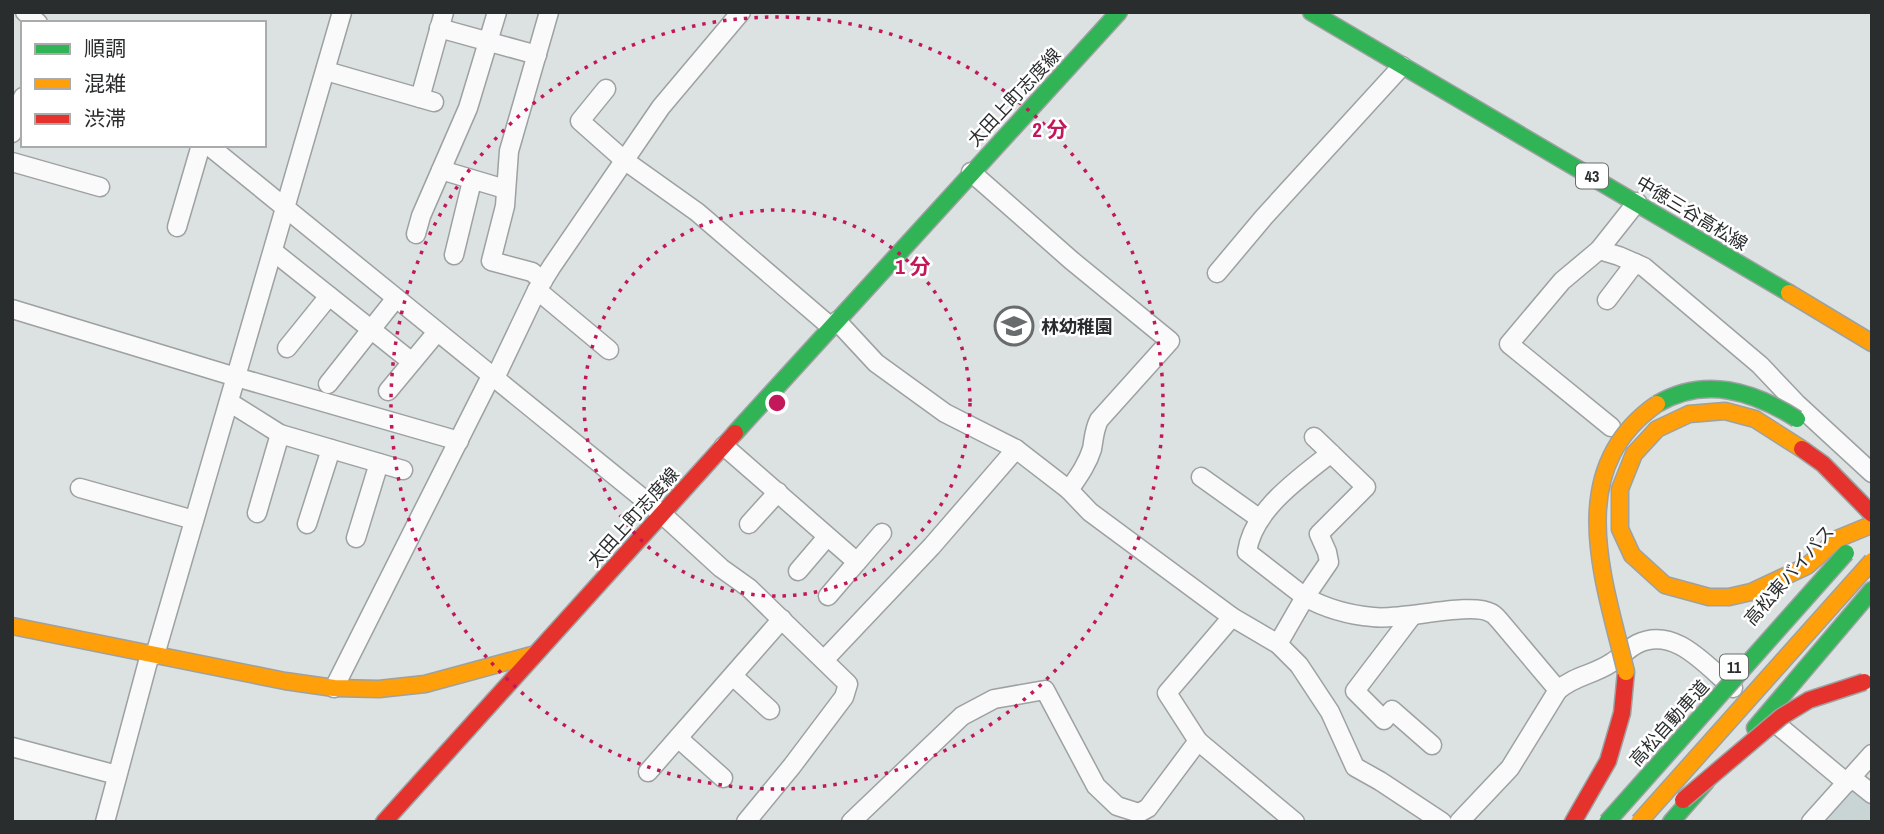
<svg xmlns="http://www.w3.org/2000/svg" width="1884" height="834" viewBox="0 0 1884 834" font-family="'Archivo Narrow','Noto Sans JP',sans-serif">
<style>
.built{fill:#c9d4d5}
.lines{fill:none;stroke-linecap:round;stroke-linejoin:round}
.street-casing{stroke:#9da1a1;stroke-width:21}
.fast-casing{stroke:#9da1a1;stroke-width:19}
.slow-casing{stroke:#9da1a1;stroke-width:19}
.jam-casing{stroke:#9da1a1;stroke-width:19}
.street{stroke:#fafafa;stroke-width:18}
.fast{stroke:#30b455;stroke-width:16}
.slow{stroke:#ff9f0a;stroke-width:16}
.jam{stroke:#e5322d;stroke-width:16}
.fast-bridge-casing{stroke:#9da1a1;stroke-width:19;stroke-linecap:butt}
.slow-bridge-casing{stroke:#9da1a1;stroke-width:19;stroke-linecap:butt}
.jam-bridge-casing{stroke:#9da1a1;stroke-width:19;stroke-linecap:butt}
.fast-bridge{stroke:#30b455;stroke-width:16}
.slow-bridge{stroke:#ff9f0a;stroke-width:16}
.jam-bridge{stroke:#e5322d;stroke-width:16}
.ring{fill:none;stroke:#c2185b;stroke-width:3.5;stroke-dasharray:3.5 7}
.labels{text-anchor:middle;dominant-baseline:central;stroke-width:5;stroke-linejoin:round;paint-order:stroke}
.shield{fill:#fff;stroke:#6a6c6c;stroke-width:2}
.shield-label{font-size:16px;font-weight:bold;fill:#2a2d2d}
.street-label{font-size:18px;fill:#2a2d2d;stroke:#fff}
.poi-label{font-size:18px;font-weight:bold;fill:#2a2d2d;stroke:#fff;text-anchor:start}
.centre{fill:#c2185b;stroke:#fff;stroke-width:3.5}
.ring-label{font-size:21px;text-anchor:middle;font-weight:bold;fill:#c2185b;stroke:#fff;stroke-width:5;stroke-linejoin:round;paint-order:stroke}
</style>
<rect width="100%" height="100%" fill="#dce1e1"/>
<!-- built -->
<polygon class="built" points="1852,787 1872,798 1872,822 1818,822"/>
<g class="lines">
<defs>
<g id="street">
<polyline points="25,12 38,23"/>
<polyline points="439,28 537,55"/>
<polyline points="326,71 434,102"/>
<polyline points="606,89 580,121 624,160 697,212 831,327"/>
<polyline points="420,98 444,12"/>
<polyline points="12,133 23,97"/>
<polyline points="208,145 662,514 721,568 749,588 848,684 844,697 792,766 746,822"/>
<polyline points="12,162 100,187"/>
<polyline points="441,170 505,189"/>
<path d="M971,172l100,88 99,81 -71,79c-5,10 -5,18 -7,29 -5,16 -14,28 -23,41"/>
<polyline points="177,227 201,145"/>
<polyline points="416,234 421,216 468,108 497,12"/>
<polyline points="1599,250 1619,256 1644,267 1760,365 1796,403 1872,473"/>
<polyline points="274,252 412,362"/>
<polyline points="454,255 472,181"/>
<polyline points="1217,273 1264,217 1402,66"/>
<polyline points="543,281 532,272 491,261 505,206 509,151 549,12"/>
<polyline points="537,290 609,350"/>
<polyline points="1607,300 1635,263"/>
<polyline points="12,309 236,377 459,441"/>
<path d="M837,321l39,42 69,50 71,36 53,41 21,22 142,105 46,27 27,-47c20,11 45,18 68,20 28,4 98,-16 118,-4 3,1 5,4 8,7l59,70c18,-15 35,-15 53,-27 9,-5 16,-14 26,-19 38,-19 70,23 96,44"/>
<polyline points="287,348 329,296"/>
<polyline points="328,384 396,298"/>
<polyline points="388,391 437,332"/>
<polyline points="229,402 280,434 403,470"/>
<polyline points="1611,427 1509,344 1562,281 1599,250 1637,202"/>
<path d="M1314,437l52,50 -47,47 8,18 2,10 -24,35 -58,-45c6,-43 53,-74 84,-99"/>
<polyline points="724,446 857,562 828,596"/>
<polyline points="1201,477 1260,519"/>
<polyline points="80,488 194,520"/>
<polyline points="257,513 280,434"/>
<polyline points="307,524 331,449"/>
<polyline points="749,524 778,492"/>
<polyline points="356,538 379,463"/>
<polyline points="857,562 882,533"/>
<polyline points="798,571 827,537"/>
<polyline points="1412,616 1355,691 1384,720 1392,710 1432,745"/>
<polyline points="1278,644 1299,665 1330,712 1355,767 1380,781 1442,822"/>
<polyline points="155,655 342,12"/>
<polyline points="824,660 932,546 1016,449"/>
<polyline points="733,676 770,710"/>
<polyline points="334,688 488,382 495,378 537,290 552,266 661,107 741,12"/>
<polyline points="1768,717 1847,783"/>
<polyline points="678,738 723,778"/>
<polyline points="1198,741 1295,822"/>
<polyline points="12,747 117,775"/>
<polyline points="648,772 782,619"/>
<polyline points="1852,778 1872,794"/>
<polyline points="105,822 150,654"/>
<polyline points="851,822 962,716 994,699 1045,690 1096,786 1117,806 1139,813 1148,808 1198,741 1167,693 1232,617"/>
<polyline points="1459,822 1510,768 1558,690"/>
<polyline points="1811,822 1872,754"/>
</g>
<g id="fast">
<polyline points="1311,12 1789,293"/>
<polyline points="735,433 1119,12"/>
<polyline points="1755,728 1872,590"/>
<polyline points="1671,822 1706,782"/>
</g>
<g id="slow">
<polyline points="1789,293 1872,343"/>
<polyline points="12,626 285,681 334,688 379,689 425,684 532,655"/>
</g>
<g id="jam">
<polyline points="384,822 735,433"/>
<polyline points="1573,822 1608,761 1622,713 1626,672"/>
</g>
</defs>
<!-- street casing -->
<use href="#street" class="street-casing"/>
<!-- fast casing -->
<use href="#fast" class="fast-casing"/>
<!-- slow casing -->
<use href="#slow" class="slow-casing"/>
<!-- jam casing -->
<use href="#jam" class="jam-casing"/>
<!-- street -->
<use href="#street" class="street"/>
<!-- fast -->
<use href="#fast" class="fast"/>
<!-- slow -->
<use href="#slow" class="slow"/>
<!-- jam -->
<use href="#jam" class="jam"/>
<defs>
<g id="fast-bridge">
<path d="M1657,404c48,-28 96,-13 140,15"/>
<polyline points="1607,822 1846,553"/>
</g>
<g id="slow-bridge">
<polyline points="1802,449 1755,419 1725,411 1689,414 1657,429 1634,454 1620,489 1620,529 1632,555 1665,585 1709,597 1729,597 1751,592 1807,566 1837,539 1871,525"/>
<path d="M1626,672c-22,-92 -64,-202 31,-268"/>
<polyline points="1639,822 1872,561"/>
</g>
<g id="jam-bridge">
<polyline points="1802,449 1823,464 1872,514"/>
<polyline points="1683,800 1781,717 1809,700 1864,682"/>
</g>
</defs>
<!-- fast-bridge casing -->
<use href="#fast-bridge" class="fast-bridge-casing"/>
<!-- slow-bridge casing -->
<use href="#slow-bridge" class="slow-bridge-casing"/>
<!-- jam-bridge casing -->
<use href="#jam-bridge" class="jam-bridge-casing"/>
<!-- fast-bridge -->
<use href="#fast-bridge" class="fast-bridge"/>
<!-- slow-bridge -->
<use href="#slow-bridge" class="slow-bridge"/>
<!-- jam-bridge -->
<use href="#jam-bridge" class="jam-bridge"/>
</g>
<!-- distance rings -->
<g class="ring">
<circle cx="777" cy="403" r="193"/>
<circle cx="777" cy="403" r="386"/>
</g>
<!-- icons -->
<defs>
<symbol id="school-ring" viewBox="-11 -11 22 22"><circle r="9.5" fill="#fff" stroke="#686c6c" stroke-width="1.5"/><path d="M0-5L7-2L0 1L-7-2ZM-4 1L0 2.5L4 1V4Q0 6-4 4Z" fill="#686c6c"/></symbol>
</defs>
<g fill-rule="evenodd">
<use href="#school-ring" x="992" y="304" width="44" height="44"/>
</g>
<g class="labels">
<!-- shield labels -->
<g class="shield">
<rect x="1576" y="163.5" width="32" height="25" rx="5"/>
<rect x="1720" y="654.5" width="28" height="25" rx="5"/>
</g>
<g class="shield-label">
<text x="1592" y="176">43</text>
<text x="1734" y="667">11</text>
</g>
<!-- street labels -->
<g class="street-label">
<text transform="translate(1014 97) rotate(-47)">太田上町志度線</text>
<text transform="translate(1692 213) rotate(31)">中徳三谷高松線</text>
<text transform="translate(633 517) rotate(-48)">太田上町志度線</text>
<text transform="translate(1789 575) rotate(-49)">高松東バイパス</text>
<text transform="translate(1669 723) rotate(-48)">高松自動車道</text>
</g>
<!-- poi labels -->
<g class="poi-label">
<text x="1041" y="326">林幼稚園</text>
</g>
</g>
<circle cx="777" cy="403" r="10" class="centre"/>
<g class="ring-label">
<text x="1050" y="137">2 分</text>
<text x="913" y="274">1 分</text>
</g>
<!-- border -->
<rect width="1884" height="834" fill="none" stroke="#2a2d2d" stroke-width="28"/>
<!-- legend -->
<rect x="21" y="21" width="245" height="126" fill="#ffffff" stroke="#aaabab" stroke-width="2"/>
<rect x="35" y="44" width="35" height="10" fill="#30b455" stroke="#aaabab" stroke-width="2"/>
<text x="84" y="56" font-size="21" fill="#2a2d2d">順調</text>
<rect x="35" y="79" width="35" height="10" fill="#ff9f0a" stroke="#aaabab" stroke-width="2"/>
<text x="84" y="91" font-size="21" fill="#2a2d2d">混雑</text>
<rect x="35" y="114" width="35" height="10" fill="#e5322d" stroke="#aaabab" stroke-width="2"/>
<text x="84" y="126" font-size="21" fill="#2a2d2d">渋滞</text>
</svg>
